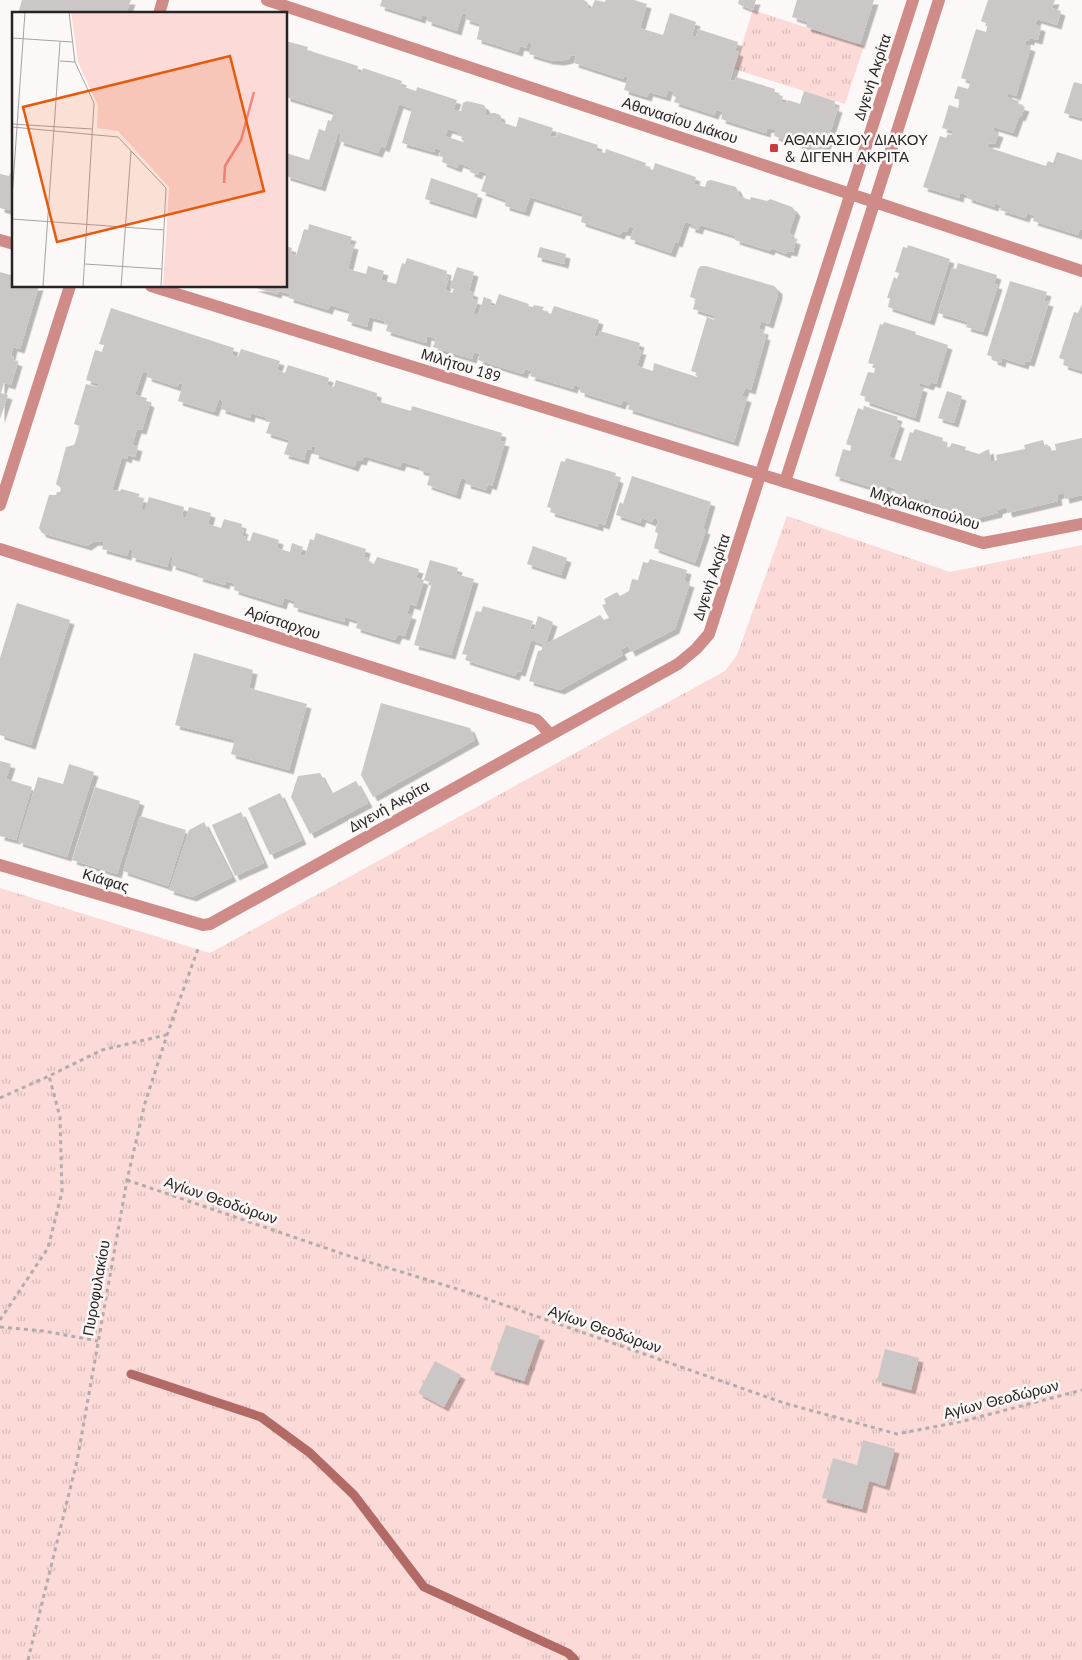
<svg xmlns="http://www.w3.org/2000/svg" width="1082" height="1660" viewBox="0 0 1082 1660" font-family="'PT Sans',sans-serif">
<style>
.grass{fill:url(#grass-tufts)}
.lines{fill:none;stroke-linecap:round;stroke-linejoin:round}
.stream{stroke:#b16a66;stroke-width:9}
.building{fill:#ccc7c7;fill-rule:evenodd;filter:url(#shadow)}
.path{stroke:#b1adad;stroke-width:3;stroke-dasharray:4 4;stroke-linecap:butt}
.minor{stroke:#ce8b87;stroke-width:12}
.poi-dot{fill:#ca3b40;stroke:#fdf8f8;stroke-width:2}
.labels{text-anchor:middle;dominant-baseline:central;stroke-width:5;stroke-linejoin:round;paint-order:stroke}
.street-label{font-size:15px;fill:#252423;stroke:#fdf8f8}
.poi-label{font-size:15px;fill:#252423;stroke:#fdf8f8;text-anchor:start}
.inset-river{fill:none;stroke:#ed8883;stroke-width:2.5}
.inset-road{fill:none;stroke:#a7a3a3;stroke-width:1}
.view{fill:#e8590c;fill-opacity:0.15;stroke:#e8590c;stroke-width:2.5}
.inset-edge{fill:none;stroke:#252423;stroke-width:2.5}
</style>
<defs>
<pattern id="grass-tufts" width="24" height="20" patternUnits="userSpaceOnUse" patternTransform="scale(1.25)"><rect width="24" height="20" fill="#fbdad7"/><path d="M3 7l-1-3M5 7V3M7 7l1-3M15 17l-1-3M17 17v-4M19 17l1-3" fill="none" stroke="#d7bbb8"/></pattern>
<filter id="shadow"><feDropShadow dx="4.5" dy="4.5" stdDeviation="0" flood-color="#0004"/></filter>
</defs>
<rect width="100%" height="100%" fill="#fdf8f8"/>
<!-- grass -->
<g class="grass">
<polygon points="753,10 864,46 845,104 734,69"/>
<polygon points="787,516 950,572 1082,545 1082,1660 0,1660 0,888 210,953 725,671 737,655"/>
</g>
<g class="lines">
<!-- stream -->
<polyline class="stream" points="131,1374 261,1417 310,1453 354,1495 424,1587 568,1653 575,1660"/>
</g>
<!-- building -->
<g class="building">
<polygon points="22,0 131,0 126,14 18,14"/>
<polygon points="382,0 584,0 588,3 587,7 591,9 595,0 605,2 606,0 634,0 647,4 640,28 663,35 670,13 696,22 692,36 696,37 698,29 738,42 735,51 739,52 730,80 735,81 736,77 775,89 774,94 783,96 781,102 787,103 788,100 800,104 804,91 835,101 834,107 838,108 824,152 774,136 776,130 767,128 766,133 721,119 723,112 716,110 714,115 674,102 676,97 673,96 674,92 668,90 666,97 649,92 647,97 624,90 628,77 624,76 623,79 574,63 576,56 571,55 569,59 560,61 549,60 529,54 532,44 528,42 526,48 520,46 518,52 477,39 480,24 465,19 467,14 462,13 457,31 427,21 428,17 422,15 421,19 380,6"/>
<polygon points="739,0 756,0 753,10 738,4"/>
<polygon points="797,0 874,0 860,44 806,27 808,22 792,17"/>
<polygon points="988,0 1055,0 1052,8 1061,11 1057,25 1037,19 1035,25 1041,27 1038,40 1030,38 1030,41 1026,40 1025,45 1031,47 1016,96 1008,93 1007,97 1019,101 1018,105 1025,107 1021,117 1019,116 1013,133 994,127 993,131 999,133 995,144 989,143 987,147 1046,166 1048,161 1053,163 1057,152 1082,160 1082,230 1080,229 1078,235 1033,221 1035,216 1027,213 1025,218 1000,210 1002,206 995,203 994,207 967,198 968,196 964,194 960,193 959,198 923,187 940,136 946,138 948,134 951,135 953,131 942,128 949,105 958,108 960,100 954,98 958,86 968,89 971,81 961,78 976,29 986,32 988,24 981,21"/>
<path d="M286,41l22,6 -1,3 51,16 -1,6 4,1 2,-5 39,13 -1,5 15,5 1,-4 40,13 -4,10 8,1 2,-8 4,-2 17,4 2,4 -1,6 3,1 3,-3h4l5,2 1,3 -1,3 4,2 12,4 3,-10 34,11 -3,8 6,1 2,-5 40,13 -2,6 9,2 1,-4 40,14 -1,4 8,3 2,-7 41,14 -2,7 4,1 7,2 2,-6 4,-1 25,7 3,6 -1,3 12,4 1,-3 16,4 3,-2 22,8 4,5 -7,21 4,2 -2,3 5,2 -3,12 -6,-1 -1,3 -15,-6 -1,3 -35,-11 1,-4 -36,-11 -2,5 -7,-2v-4l-6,-2 -7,21 -3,-1 -4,11 -41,-14 4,-11 -5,-2 -2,6 -5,-1 -2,4 -39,-13 2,-8 -53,-17 -5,15 -20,-6 1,-6 -25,-9 6,-18 -8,-2 -1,4 -8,-3 1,-4 -12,-5 -2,5 -15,-6 1,-5 -4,-1 2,-6 -6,-2 -1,4 -32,-9 10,-34 -13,-5 -14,44 -4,-2 -3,7 -39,-12 2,-7 -3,-1 -17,54 -35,-11v-23l23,7 10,-31 6,2 3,-11 3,1 3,-9 -48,-15zM448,129l10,3 -1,3 8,3 -2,4 -18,-6z"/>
<polygon points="1074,82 1082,84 1082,118 1064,113"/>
<polygon points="10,173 14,174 14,205 11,209 7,210 0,208 0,174 9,176"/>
<polygon points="431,178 478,194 472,214 425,199"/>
<polygon points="309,224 352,237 349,244 354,245 348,269 366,274 368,266 384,271 381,280 396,284 402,263 405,264 407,258 447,271 446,276 449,277 445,290 452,293 454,289 450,288 457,267 474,272 469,291 474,293 472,299 478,301 473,314 478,315 484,297 492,300 490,305 495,306 499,294 529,304 528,306 533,307 534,305 544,307 542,310 551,314 554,306 599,320 594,336 598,337 600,331 640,343 638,350 642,350 637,366 653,371 654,363 697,377 698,373 691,371 707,317 714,320 715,316 693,309 696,299 690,297 698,269 701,266 706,266 774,286 778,290 778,294 769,324 761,321 759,329 764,330 763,335 766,336 751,390 745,388 742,396 747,398 734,442 628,409 630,403 623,400 621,405 580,392 581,387 574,385 573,389 530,376 532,372 528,370 525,369 523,374 478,360 480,354 474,352 472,359 433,347 436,339 431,337 427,336 426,343 386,331 388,324 384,323 385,321 369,317 367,327 347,321 350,311 330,305 328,310 289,298 290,294 278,291 277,294 253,287 286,286 286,246 292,248 291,254 296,256 304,229 308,230"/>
<polygon points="908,245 950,259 930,321 888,307 890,298 887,298 894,277 897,279 899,273 895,272 903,247 907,248"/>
<polygon points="540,247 566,254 564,264 537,257"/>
<polygon points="958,263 997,275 994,284 998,285 983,332 966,327 968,322 938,313 952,268 956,269"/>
<polygon points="0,272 14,276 14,286 39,286 20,349 13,347 11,356 14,357 13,360 18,362 11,385 4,383 1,393 8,395 0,419"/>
<polygon points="1010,281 1047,292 1044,301 1049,302 1030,362 1025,361 1024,365 1002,358 1001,363 993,360 993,357 987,355"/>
<polygon points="1082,304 1082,371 1063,365 1065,360 1059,358 1074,312 1078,313"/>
<polygon points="111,308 234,348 232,355 238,357 241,349 280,361 277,370 285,373 288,365 329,378 327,385 330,386 334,387 336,380 377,393 376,400 380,402 411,411 412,406 502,433 500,441 505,442 492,486 488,484 486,490 466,484 467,480 461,478 456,495 427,485 431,471 429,470 428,473 419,470 419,467 402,462 400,467 364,456 362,461 357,460 354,467 314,454 316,447 312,446 311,450 307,449 304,460 284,454 289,440 266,433 270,422 266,422 267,418 251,413 250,418 221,409 223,401 219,399 214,412 178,401 183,384 179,383 177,387 147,377 148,373 143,371 135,395 147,398 146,401 150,403 142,430 137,429 132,445 138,447 135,457 128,455 127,459 122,457 112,490 120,491 121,489 140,494 138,497 144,499 141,509 145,511 149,497 184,507 182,517 186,518 189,507 211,513 208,524 221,528 224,519 242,524 241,529 244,530 242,536 246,537 245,540 250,541 253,532 279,540 277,548 290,552 292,543 303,547 300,555 305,556 310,539 314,540 316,533 366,549 364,557 368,558 367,562 374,564 377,557 419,569 416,578 424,580 416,606 410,604 407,614 412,615 405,636 398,634 395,640 356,628 358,621 345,617 344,622 293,607 295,601 291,600 284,598 282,605 234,590 235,584 226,581 225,585 198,577 199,574 171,565 173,557 170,557 167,567 131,557 133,550 129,549 127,556 102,549 104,542 94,541 87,546 42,533 39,528 49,495 56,495 57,492 60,492 61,488 56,484 66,447 74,445 75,443 80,426 74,424 86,384 98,387 99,384 86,380 95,350 102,352 104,345 99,344"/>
<polygon points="884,322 916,332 915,334 948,345 936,384 931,382 929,386 920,383 918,386 923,388 915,418 865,401 866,397 860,395 868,372 874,373 876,365 868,363 880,324 883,325"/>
<polygon points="947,391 962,396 954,423 938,418"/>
<polygon points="864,406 898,417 896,422 900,424 889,457 901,461 910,432 913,433 915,429 943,438 942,442 946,443 945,447 949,448 952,443 966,447 965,450 979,454 989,449 991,462 997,460 996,455 1025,449 1024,445 1043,440 1045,447 1050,446 1052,451 1056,450 1055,444 1082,438 1082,495 1065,499 1064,494 1060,494 1057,495 1058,501 1008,513 1006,507 998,510 998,513 969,520 930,506 931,501 924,498 923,502 895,493 896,489 887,486 886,492 835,476 843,449 850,451 852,446 846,444 858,408 863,410"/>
<polygon points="566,458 616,473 615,477 619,479 605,525 599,523 599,527 550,512 551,508 547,507 561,461 565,462"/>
<polygon points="632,476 711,502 703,529 706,530 695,563 654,548 658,533 655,532 658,520 654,518 652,522 642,518 640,523 616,515 620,502 623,504"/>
<polygon points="533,546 567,558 561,575 527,564"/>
<polygon points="650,559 687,570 684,581 690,583 675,629 631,652 628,646 620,650 623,655 560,690 529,681 538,651 542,650 542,646 600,615 604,620 609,618 602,605 606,604 604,599 617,592 620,596 629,591 632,579 638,580 643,562 648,563"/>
<polygon points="430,560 458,568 456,574 474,579 451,655 414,645 432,583 424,580"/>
<polygon points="17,603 70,620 31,745 0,735 0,658"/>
<polygon points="483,606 533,621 530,629 534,630 538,616 553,622 545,645 531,640 521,672 517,671 515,676 465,660 467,655 462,654 476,611 481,612"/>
<polygon points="194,653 253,670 249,688 307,704 289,770 231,754 235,740 175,725"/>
<polygon points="381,703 470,728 475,740 373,797 361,775"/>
<polygon points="0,761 11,764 6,779 32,787 16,840 0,836"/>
<polygon points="69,764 94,772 67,857 18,842 38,777 63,784"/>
<polygon points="320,773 331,794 356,781 368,803 310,834 291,797 298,776"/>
<polygon points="95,787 140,801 117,874 72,860"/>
<polygon points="280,793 302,840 270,855 248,808"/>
<polygon points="241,812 264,863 235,876 212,825"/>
<polygon points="140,816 186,830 168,886 123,871"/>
<polygon points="204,822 232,877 192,897 169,890 189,830"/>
<polygon points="506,1325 540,1336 524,1381 490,1370"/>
<polygon points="885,1349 919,1358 911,1390 877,1381"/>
<polygon points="435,1361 461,1375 444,1407 418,1393"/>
<polygon points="863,1440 895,1449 885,1486 869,1481 862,1509 822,1498 833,1458 857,1465"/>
</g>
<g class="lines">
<!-- path -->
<g class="path">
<polyline points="0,1098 49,1076"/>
<polyline points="127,1180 346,1255 467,1292 784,1403 897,1434 964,1421 1082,1390"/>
<polyline points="0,1320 48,1248 62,1192 60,1117 49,1076 102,1050 166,1035"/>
<polyline points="0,1327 43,1331 98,1341"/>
<polyline points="28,1660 77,1461 127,1180 145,1103 167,1035 199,946"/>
</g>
<!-- minor -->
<g class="minor">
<polyline points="267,0 1082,271"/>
<polyline points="159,14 163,0"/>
<polyline points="0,240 14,244"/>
<polyline points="151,286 983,543 1082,524"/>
<polyline points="785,482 939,0"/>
<polyline points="0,505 70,286"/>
<polyline points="0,549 537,720 550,734"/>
<polyline points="0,865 203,925 210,924 678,664 696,649 709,634 913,0"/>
</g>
</g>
<!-- markers -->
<rect class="poi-dot" x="769" y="143" width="10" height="10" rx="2.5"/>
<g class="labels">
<!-- street labels -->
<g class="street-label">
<text transform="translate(872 77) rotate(-72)">Διγενή Ακρίτα</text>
<text transform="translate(680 120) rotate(18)">Αθανασίου Διάκου</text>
<text transform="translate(461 365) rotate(17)">Μιλήτου 189</text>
<text transform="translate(925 508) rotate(17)">Μιχαλακοπούλου</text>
<text transform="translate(711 577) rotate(-72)">Διγενή Ακρίτα</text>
<text transform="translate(283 622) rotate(18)">Αρίσταρχου</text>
<text transform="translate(389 806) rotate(-29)">Διγενή Ακρίτα</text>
<text transform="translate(106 880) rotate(17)">Κιάφας</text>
<text transform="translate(221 1200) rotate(19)">Αγίων Θεοδώρων</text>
<text transform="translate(96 1288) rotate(-80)">Πυροφυλακίου</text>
<text transform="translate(605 1329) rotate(19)">Αγίων Θεοδώρων</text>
<text transform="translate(1001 1399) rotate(-14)">Αγίων Θεοδώρων</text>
</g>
<!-- poi labels -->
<g class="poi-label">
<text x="784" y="139">ΑΘΑΝΑΣΙΟΥ ΔΙΑΚΟΥ<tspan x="784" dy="17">&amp; ΔΙΓΕΝΗ ΑΚΡΙΤΑ</tspan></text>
</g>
</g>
<!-- overview -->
<g transform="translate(12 12)">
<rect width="275" height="275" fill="#fdf8f8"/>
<path d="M59,0h216v275h-124l6,-100 -51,-56 -21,-3 1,-22 -20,-44z" fill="#fbdad7"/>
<path class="inset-river" d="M212,171l1,-17 16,-26 13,-48"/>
<path class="inset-road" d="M57,0l6,50 19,41 -11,184M0,26l60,4M48,49l15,1M0,112l80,5M0,115l106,10 48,51 -5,99M0,186l13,-186M0,207l152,11M73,252l77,5M31,275l17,-245M109,275l10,-136"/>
<path class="view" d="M218,44l34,135 -207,51 -34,-135z"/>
<rect width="275" height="275" class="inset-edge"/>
</g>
</svg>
